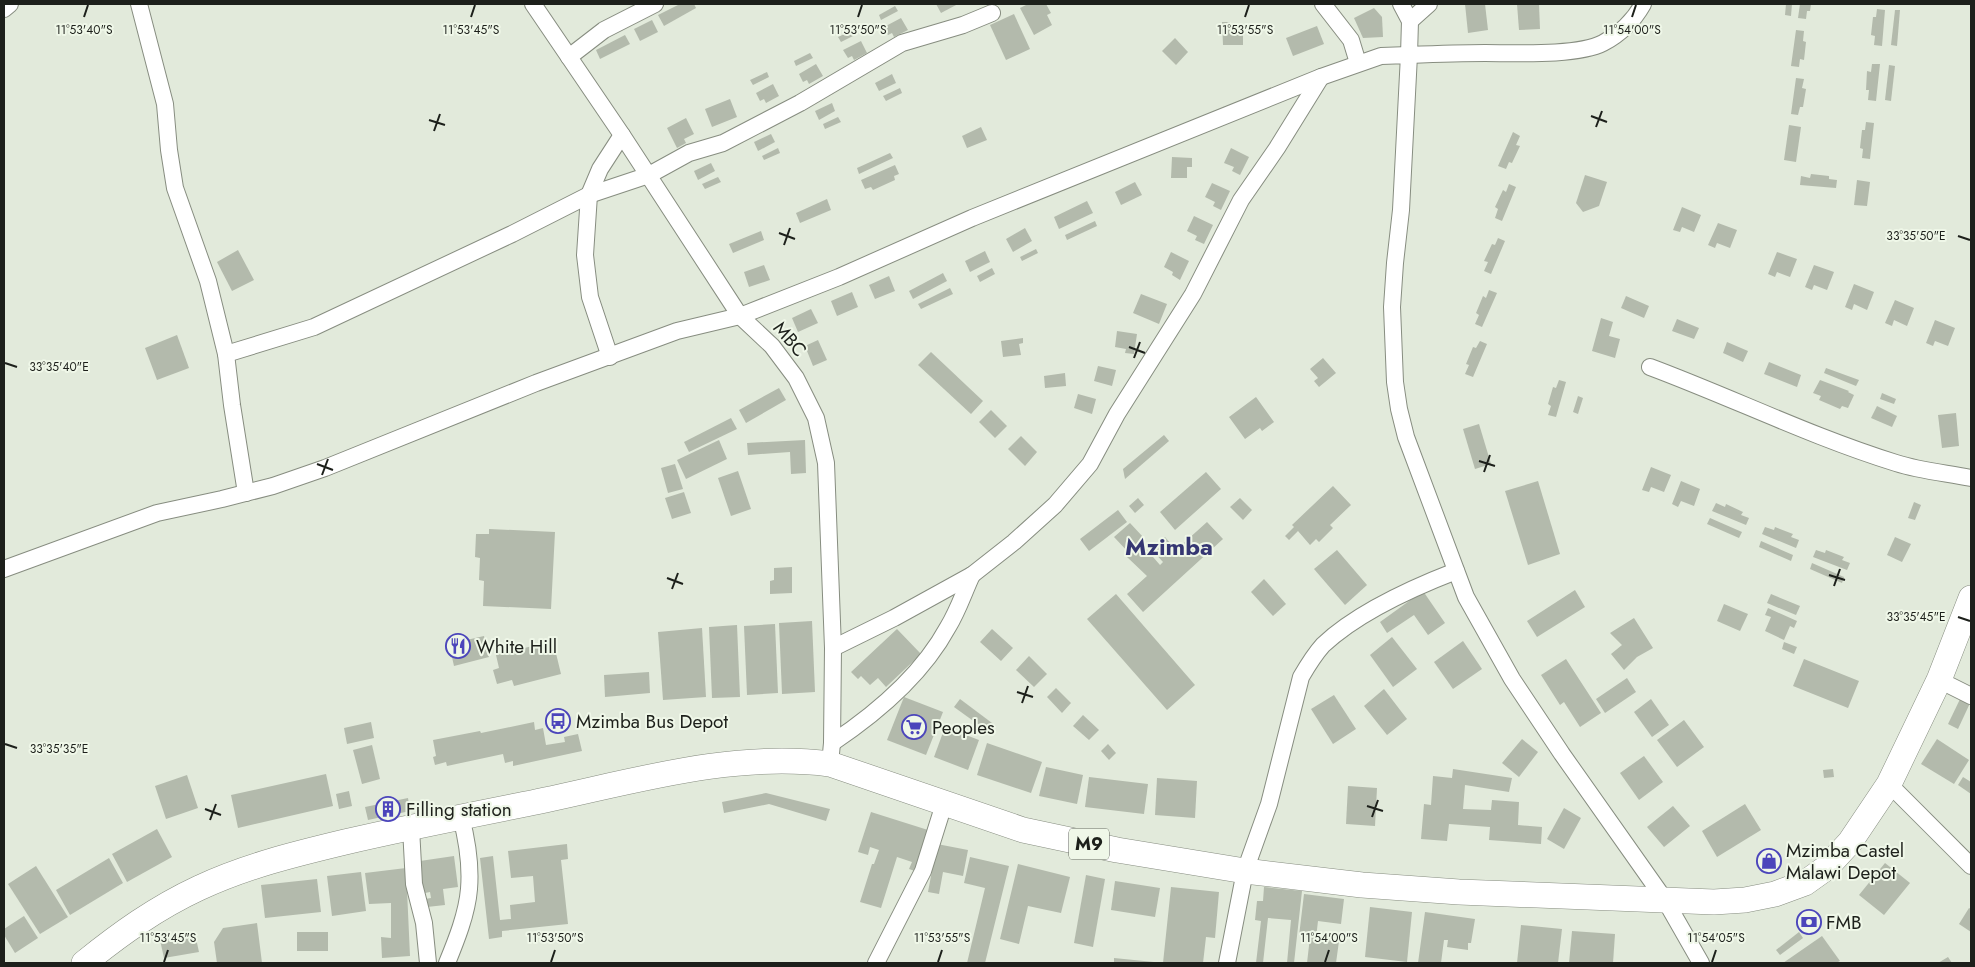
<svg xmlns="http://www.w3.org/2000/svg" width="1975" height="967" viewBox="0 0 1975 967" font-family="Jost,sans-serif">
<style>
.building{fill:#b3baac}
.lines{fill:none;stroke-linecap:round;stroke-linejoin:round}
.minor-casing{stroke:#878d80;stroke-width:18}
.primary-casing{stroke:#878d80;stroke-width:26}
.minor{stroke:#fff;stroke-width:16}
.primary{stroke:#fff;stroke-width:25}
.ticks{fill:none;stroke:#1d201b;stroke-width:2}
.labels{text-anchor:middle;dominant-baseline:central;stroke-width:4;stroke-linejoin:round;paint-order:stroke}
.shield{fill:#eff7e8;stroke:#5c6058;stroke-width:1}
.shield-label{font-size:18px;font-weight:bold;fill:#1d201b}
.street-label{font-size:19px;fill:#1d201b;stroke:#eff7e8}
.poi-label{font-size:19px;fill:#1d201b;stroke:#eff7e8;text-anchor:start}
.district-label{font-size:24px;font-weight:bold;fill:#353672;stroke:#eff7e8}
.ticks-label{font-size:12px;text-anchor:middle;fill:#1d201b;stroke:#eff7e8;stroke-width:4;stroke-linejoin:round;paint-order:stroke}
</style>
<rect width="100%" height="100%" fill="#e2eadb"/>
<!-- building -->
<g class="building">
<polygon points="680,4 694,4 696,8 664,26 658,15"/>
<polygon points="936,4 958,4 941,13"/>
<polygon points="1028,4 1046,4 1051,13 1047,15 1052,25 1034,35 1020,8"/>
<polygon points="1465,4 1485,4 1488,30 1468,33"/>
<polygon points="1517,4 1539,4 1540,29 1519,30"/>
<polygon points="1786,4 1792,4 1791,16 1785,15"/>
<polygon points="1800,4 1811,4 1810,11 1807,11 1806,19 1798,18"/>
<polygon points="895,6 898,11 881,20 879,15"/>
<polygon points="1374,8 1382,17 1383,37 1363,38 1354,18"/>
<polygon points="1877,9 1885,10 1882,46 1874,45 1875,36 1871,35 1873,17 1876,17"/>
<polygon points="1895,10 1900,10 1897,46 1891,45"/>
<polygon points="1014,14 1030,49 1006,60 990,25"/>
<polygon points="901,18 908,30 894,37 892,33 888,35 884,27"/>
<polygon points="652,20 658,32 640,41 634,29"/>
<polygon points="1222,22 1230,22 1230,28 1243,28 1243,45 1223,45"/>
<polygon points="1317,26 1324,44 1293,56 1286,38"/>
<polygon points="855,29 857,34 841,42 838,37"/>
<polygon points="1796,30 1804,31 1803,41 1806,42 1804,60 1800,59 1799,67 1791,66"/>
<polygon points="625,35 630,44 600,59 596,50"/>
<polygon points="1175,38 1188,52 1176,65 1162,51"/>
<polygon points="861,41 867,53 854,60 852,56 848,58 843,50"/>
<polygon points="810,53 813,58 796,66 794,61"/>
<polygon points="816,64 823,76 809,84 807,80 803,82 799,74"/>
<polygon points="1872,64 1880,64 1876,101 1868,100 1869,90 1866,90 1867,71 1871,72"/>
<polygon points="1889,65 1895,66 1891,101 1885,100"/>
<polygon points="767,72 769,77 753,85 750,80"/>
<polygon points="892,74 896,83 879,91 875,83"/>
<polygon points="1796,78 1804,79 1802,88 1806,89 1803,107 1800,107 1798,115 1791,114"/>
<polygon points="773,84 779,96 766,103 764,99 760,101 756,93"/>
<polygon points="900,88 902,93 886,101 883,96"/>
<polygon points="730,99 737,117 712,127 705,109"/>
<polygon points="832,103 835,111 819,120 815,111"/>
<polygon points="838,117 841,122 825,129 823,124"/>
<polygon points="686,118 694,134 684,139 686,143 677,148 667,128"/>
<polygon points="1866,122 1874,123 1870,159 1862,158 1863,149 1860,148 1862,130 1865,130"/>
<polygon points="1789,125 1801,127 1796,162 1784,160"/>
<polygon points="981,127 987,140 967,148 962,136"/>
<polygon points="1513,132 1520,136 1516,145 1520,146 1512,163 1509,162 1506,169 1498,166"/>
<polygon points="771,134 775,142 758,151 754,142"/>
<polygon points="778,148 780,153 764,160 762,156"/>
<polygon points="1231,148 1249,157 1240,175 1232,171 1234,167 1224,163"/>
<polygon points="890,153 893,158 859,174 857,168"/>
<polygon points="1172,157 1192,158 1192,167 1187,167 1187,178 1171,178"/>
<polygon points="711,163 715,171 698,180 694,171"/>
<polygon points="895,165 899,174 894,176 895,180 873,190 871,187 865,189 861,180"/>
<polygon points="1811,174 1829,176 1829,179 1837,180 1836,188 1800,185 1801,176 1810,178"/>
<polygon points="1585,175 1607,182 1599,206 1583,212 1576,203"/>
<polygon points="718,177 721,182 705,189 702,184"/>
<polygon points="1857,180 1870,182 1867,206 1854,205"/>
<polygon points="1135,182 1142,195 1121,205 1115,192"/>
<polygon points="1212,183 1230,191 1221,210 1213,206 1215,202 1205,197"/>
<polygon points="1509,184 1516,187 1502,221 1495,218 1498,209 1495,207 1503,190 1506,192"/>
<polygon points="827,199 831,210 800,223 796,213"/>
<polygon points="1087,201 1093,213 1059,229 1054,217"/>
<polygon points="1682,207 1701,215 1694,232 1682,227 1680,232 1673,230"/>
<polygon points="1194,216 1213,225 1204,244 1195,240 1197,236 1187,231"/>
<polygon points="1095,221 1097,226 1067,240 1065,235"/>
<polygon points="1718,223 1737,230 1730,248 1717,243 1715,248 1708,245"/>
<polygon points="1025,228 1032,241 1013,252 1006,239"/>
<polygon points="761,231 764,240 733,253 729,244"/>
<polygon points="1498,238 1505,241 1491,274 1484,271 1488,262 1484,261 1492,244 1495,245"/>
<polygon points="1036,249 1038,253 1022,261 1020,257"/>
<polygon points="238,250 254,280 232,291 217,262"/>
<polygon points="985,251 990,262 970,272 965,261"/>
<polygon points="1171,252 1189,261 1180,280 1172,275 1173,272 1164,267"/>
<polygon points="1777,252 1797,259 1790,277 1777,272 1775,277 1768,274"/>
<polygon points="764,265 770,280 749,287 744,272"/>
<polygon points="1814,265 1834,272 1827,290 1814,285 1812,290 1805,287"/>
<polygon points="992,268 995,274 980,282 977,276"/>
<polygon points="943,273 947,281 913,299 909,291"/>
<polygon points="889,276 895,291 875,299 869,285"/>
<polygon points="1854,284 1874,292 1867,310 1854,304 1852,310 1845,307"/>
<polygon points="950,288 953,294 921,309 918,304"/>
<polygon points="1489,290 1497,293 1482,327 1475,324 1479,315 1476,313 1483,296 1486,298"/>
<polygon points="852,292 858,307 837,316 831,301"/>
<polygon points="1141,294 1167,304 1159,324 1133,313"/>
<polygon points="1626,296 1649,306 1644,318 1621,308"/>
<polygon points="1895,300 1914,308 1907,326 1894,320 1892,326 1885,323"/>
<polygon points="811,309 818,323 798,332 792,318"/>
<polygon points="1601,318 1613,322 1609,336 1620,339 1615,358 1592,351"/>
<polygon points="1677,319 1699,328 1694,339 1672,331"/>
<polygon points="1935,320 1955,328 1948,346 1935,341 1933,346 1926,343"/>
<polygon points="1117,331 1137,334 1134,354 1125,353 1126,349 1115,347"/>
<polygon points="177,335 189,368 157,380 145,348"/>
<polygon points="1023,338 1023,343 1019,344 1021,355 1003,357 1001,341"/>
<polygon points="818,340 827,360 813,366 805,346"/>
<polygon points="1480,341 1487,344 1473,377 1465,374 1469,365 1466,364 1473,347 1476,348"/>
<polygon points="1727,342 1748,351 1743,362 1723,353"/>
<polygon points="931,352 983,401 971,414 918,365"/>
<polygon points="1323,358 1336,373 1319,387 1314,381 1318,378 1310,369"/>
<polygon points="1769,362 1801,375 1797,387 1764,374"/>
<polygon points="1098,366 1116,370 1112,386 1094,381"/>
<polygon points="1826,368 1859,380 1856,386 1824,373"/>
<polygon points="1065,373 1066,386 1045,388 1044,376"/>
<polygon points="1559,380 1566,382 1556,417 1548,415 1551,406 1548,404 1553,387 1556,388"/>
<polygon points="1820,380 1849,391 1848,392 1854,395 1848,408 1842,406 1840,409 1819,400 1821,396 1813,393"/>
<polygon points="779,388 786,400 746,423 739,410"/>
<polygon points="1882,393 1896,399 1894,404 1880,399"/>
<polygon points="1078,394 1096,399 1092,414 1074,408"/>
<polygon points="1578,396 1583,398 1578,414 1573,412"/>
<polygon points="1256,397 1274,422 1262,431 1260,428 1245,439 1229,417"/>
<polygon points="1877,406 1897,416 1892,427 1871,418"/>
<polygon points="991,410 1007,426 995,438 979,422"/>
<polygon points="1956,413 1959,446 1942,448 1938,415"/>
<polygon points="731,418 737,429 689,452 684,442"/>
<polygon points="1479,424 1491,464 1475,469 1463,429"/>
<polygon points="1164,435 1169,441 1125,479 1123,469"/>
<polygon points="1021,436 1037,452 1025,466 1008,449"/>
<polygon points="719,440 727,459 686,479 677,460"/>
<polygon points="805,440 806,473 791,474 790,452 748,455 747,443"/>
<polygon points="675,464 683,489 668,493 661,468"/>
<polygon points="1651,467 1671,475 1664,492 1651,487 1649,492 1642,490"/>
<polygon points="738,471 751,509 731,516 718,478"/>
<polygon points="1206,472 1221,489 1175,530 1160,512"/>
<polygon points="1538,481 1560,554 1528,565 1505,491"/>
<polygon points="1681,481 1700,489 1694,506 1681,501 1678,507 1672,504"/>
<polygon points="1333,486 1351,505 1330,525 1333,528 1319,542 1316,539 1310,545 1298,531 1289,540 1285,536 1294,527 1292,525"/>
<polygon points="684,492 691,513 672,519 665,498"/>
<polygon points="1138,498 1144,505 1135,513 1129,506"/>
<polygon points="1240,498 1252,510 1243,520 1230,507"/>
<polygon points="1914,502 1921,505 1915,520 1908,518"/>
<polygon points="1716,503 1725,507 1726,504 1743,512 1741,515 1749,518 1746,525 1712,511"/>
<polygon points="1118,510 1127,522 1089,551 1080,539"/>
<polygon points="1710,518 1742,532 1739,538 1707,524"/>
<polygon points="1207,522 1223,539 1143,612 1127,594 1147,576 1127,557 1130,554 1114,537 1130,523 1143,537 1139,541 1160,565 1163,562 1151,549 1165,537 1176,550"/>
<polygon points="1765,527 1774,530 1775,527 1793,534 1791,537 1799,540 1796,548 1762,534"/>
<polygon points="489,529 555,532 551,609 483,606 484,581 479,580 480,558 475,557 476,534 489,534"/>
<polygon points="1895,537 1911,544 1902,562 1887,555"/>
<polygon points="1761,541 1793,555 1791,561 1759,547"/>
<polygon points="1337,550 1367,585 1345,605 1314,569"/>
<polygon points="1816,550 1825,553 1826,550 1844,557 1842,560 1850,563 1847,570 1813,557"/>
<polygon points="1812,563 1844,577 1842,583 1810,569"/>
<polygon points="792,567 792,593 770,594 770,581 774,580 774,568"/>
<polygon points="1264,579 1286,604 1273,616 1251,592"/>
<polygon points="1575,590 1585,607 1537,637 1527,621"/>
<polygon points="1423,591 1445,623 1428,635 1414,615 1387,633 1380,622"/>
<polygon points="1116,594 1195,685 1167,710 1087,619"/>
<polygon points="1771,594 1800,606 1796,615 1767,603"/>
<polygon points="1724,604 1748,614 1740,631 1717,621"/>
<polygon points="1768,608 1797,621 1794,628 1790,626 1784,640 1765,631 1771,617 1765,615"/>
<polygon points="1634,618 1653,648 1637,657 1624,670 1611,654 1622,645 1610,633"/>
<polygon points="812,621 815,692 782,694 779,623"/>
<polygon points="775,624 778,693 747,695 744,626"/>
<polygon points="737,625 740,697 712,698 709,627"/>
<polygon points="702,628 706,697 663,700 658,632"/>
<polygon points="897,629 921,654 886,687 878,678 870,685 861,676 858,679 851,672"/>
<polygon points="992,629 1013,648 1001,661 980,642"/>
<polygon points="484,636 489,657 454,666 449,644"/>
<polygon points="1392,637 1417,669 1393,687 1370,655"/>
<polygon points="553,641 561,674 514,686 512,680 497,684 493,670 499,668 496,655"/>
<polygon points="1463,641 1482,669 1453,689 1434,662"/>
<polygon points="1784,642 1797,647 1794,654 1782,649"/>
<polygon points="1029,656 1047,674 1034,687 1016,670"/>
<polygon points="1566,659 1601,713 1580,727 1564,702 1560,705 1541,675"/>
<polygon points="1804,659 1859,681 1848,708 1793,686"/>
<polygon points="649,672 650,693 605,697 604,675"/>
<polygon points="1627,678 1636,692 1605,713 1596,699"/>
<polygon points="1056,688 1071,703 1062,713 1047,697"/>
<polygon points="1384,689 1407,719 1387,735 1364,706"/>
<polygon points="1334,695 1356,729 1333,744 1311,709"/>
<polygon points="1962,695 1971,701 1958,729 1948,724"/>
<polygon points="904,697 943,712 926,755 887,740"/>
<polygon points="960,699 996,726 990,733 954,707"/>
<polygon points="1651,699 1669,725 1652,737 1634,712"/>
<polygon points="1083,715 1099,730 1089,740 1073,726"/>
<polygon points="1684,720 1704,747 1677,767 1657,740"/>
<polygon points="371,722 374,738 347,744 344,728"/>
<polygon points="534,722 535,730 543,728 546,745 565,742 564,737 578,734 582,751 513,766 513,761 505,763 503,754 447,766 446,762 435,765 433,757 436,756 433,740 480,731 481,733"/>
<polygon points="945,727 979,740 968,770 934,757"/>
<polygon points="1522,739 1538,752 1519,777 1502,763"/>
<polygon points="1937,739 1969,760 1954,784 1921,764"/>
<polygon points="987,743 1042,762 1031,793 977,775"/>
<polygon points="1108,744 1116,753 1109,760 1101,751"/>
<polygon points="372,745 380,779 362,784 353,750"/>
<polygon points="1644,756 1663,782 1639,800 1620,773"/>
<polygon points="1046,767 1083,775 1077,804 1039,796"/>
<polygon points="1453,769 1512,778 1509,792 1465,785 1463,809 1491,810 1492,800 1519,802 1518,825 1542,827 1541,844 1489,840 1490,827 1449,824 1447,841 1421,839 1424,804 1431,805 1433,776 1452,778"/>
<polygon points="1833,769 1834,777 1824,778 1823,770"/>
<polygon points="326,774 333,806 238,828 231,795"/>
<polygon points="187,775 198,808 166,819 155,786"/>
<polygon points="1089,777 1148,784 1144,814 1085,807"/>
<polygon points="1963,777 1971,782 1971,794 1958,785"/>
<polygon points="1157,778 1197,781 1195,818 1155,815"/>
<polygon points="1348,786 1377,788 1375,826 1346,824"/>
<polygon points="349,791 352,806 339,809 336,794"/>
<polygon points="766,793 830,809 826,821 769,804 724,813 722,802"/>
<polygon points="408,798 410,811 368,820 365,807"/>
<polygon points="1745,804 1761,830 1717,857 1702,831"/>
<polygon points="1673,806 1690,826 1664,847 1647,827"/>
<polygon points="1564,808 1581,818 1564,849 1547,839"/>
<polygon points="871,812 928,830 915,871 909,869 912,862 897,857 881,908 860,902 872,864 874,864 879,850 870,847 868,855 858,852"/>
<polygon points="157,829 172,857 127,882 112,854"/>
<polygon points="567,844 568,859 561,860 568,924 502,931 502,937 489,939 480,858 493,856 500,920 511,919 510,905 535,902 533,876 511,878 508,851"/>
<polygon points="937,844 968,850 963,876 943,872 939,894 928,892"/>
<polygon points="454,856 458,887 443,889 445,905 427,907 425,899 431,898 430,892 425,893 424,889 420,890 418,878 422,877 420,861"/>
<polygon points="970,857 1009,866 985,963 967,963 985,888 964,883"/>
<polygon points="109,858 123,883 70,915 56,890"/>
<polygon points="1885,863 1910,883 1884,915 1859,895"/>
<polygon points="1018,864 1070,877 1061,913 1028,906 1019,944 1000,939"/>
<polygon points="36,866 68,917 40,934 8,884"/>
<polygon points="406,868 410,956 382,958 381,937 391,938 391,903 369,904 365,873"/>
<polygon points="361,872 366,911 332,916 327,876"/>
<polygon points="1086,875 1105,879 1093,947 1074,943"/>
<polygon points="317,879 321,912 265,918 261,885"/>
<polygon points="1115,881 1160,888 1155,917 1111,910"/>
<polygon points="1171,887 1219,892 1215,938 1206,937 1203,963 1163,963"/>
<polygon points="1264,887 1302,891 1294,963 1287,963 1291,920 1268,918 1263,963 1256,963 1261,921 1255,920 1257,901 1263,901"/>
<polygon points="1304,894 1344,899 1341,924 1318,921 1316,938 1339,941 1336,963 1307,963 1310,937 1299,936"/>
<polygon points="1370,907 1412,912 1407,962 1365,957"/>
<polygon points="1969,908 1971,909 1971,932 1959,924"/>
<polygon points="1425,912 1475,919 1471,943 1468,943 1468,950 1447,947 1448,940 1444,940 1441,963 1418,963"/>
<polygon points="24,916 38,938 15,953 4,935 4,929"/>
<polygon points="257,923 262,963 217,963 214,942 223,928"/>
<polygon points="1521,925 1562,929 1558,963 1517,963"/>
<polygon points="1572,931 1615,934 1613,963 1569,963"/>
<rect x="297" y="932" width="31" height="19"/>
<polygon points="1799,932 1803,938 1780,955 1776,950"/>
<polygon points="195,934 199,952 164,958 160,940"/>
<polygon points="1822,936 1840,961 1836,963 1783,963"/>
<polygon points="1948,957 1952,963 1938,963"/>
<polygon points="1114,958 1154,962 1154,963 1114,963"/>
</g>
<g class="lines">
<defs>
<g id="minor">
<polyline points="139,4 165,104 169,150 175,188 208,281 226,354 232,405 246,493"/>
<polyline points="533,4 622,135 740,316 772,346 796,378 816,418 826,463 833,648 832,743 830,764"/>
<polyline points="1323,4 1351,40 1358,63"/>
<path d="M1401,4l9,17 -1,34c25,-1 51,-2 76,-2 30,0 93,3 118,-10 17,-9 31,-23 40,-39"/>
<polyline points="4,9 10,4"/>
<polyline points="1410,21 1429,4"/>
<polyline points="569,57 604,30 655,4"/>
<polyline points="226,354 314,327 512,234 589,195 649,175 689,153 723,143 800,103 902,43 963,25 992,13"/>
<polyline points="610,357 590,297 585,255 589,195 600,169 622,135"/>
<path d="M1650,367c83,31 162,70 246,96 25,8 50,10 75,15"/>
<polyline points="4,569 157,513 222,499 273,486 325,468 536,383 677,331 740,316 839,277 972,218 1321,77 1381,56 1409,55 1401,210 1395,263 1392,307 1395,382 1399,409 1406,437 1466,597 1512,679 1562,754 1665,900 1701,963"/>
<polyline points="833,648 894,618 972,575 1014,542 1055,505 1090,464 1117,414 1193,294 1241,200 1277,148 1321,77"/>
<polyline points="1939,680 1971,696"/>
<path d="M832,743c45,-30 90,-68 116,-116 10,-16 16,-35 24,-52"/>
<polyline points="1889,784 1971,866"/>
<polyline points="411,828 414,884 424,923 428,963"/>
<path d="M447,963c9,-22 20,-49 22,-74 2,-24 -2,-49 -8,-72"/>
<polyline points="876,963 923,871 944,804"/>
<path d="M1227,963l18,-92 24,-67 32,-127c7,-12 13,-22 22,-32 35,-33 89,-57 133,-74"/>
</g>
<path id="primary" d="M84,963c36,-29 72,-55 115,-75 47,-22 96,-34 146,-46 60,-14 121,-26 181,-38 100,-20 201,-53 304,-40l193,66 94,20 128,21 117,14 97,7 255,10 31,-2 30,-6 30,-11 21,-15 24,-26 39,-58 50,-104 32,-82"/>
</defs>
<!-- minor casing -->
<use href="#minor" class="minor-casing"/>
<!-- primary casing -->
<use href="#primary" class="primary-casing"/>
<!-- minor -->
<use href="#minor" class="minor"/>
<!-- primary -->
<use href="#primary" class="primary"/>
</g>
<!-- ticks -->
<path class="ticks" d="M84,17l4,-12M471,17l4,-12M858,17l4,-12M1245,17l4,-12M1632,17l4,-12M1591,116l16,6M429,120l16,5M1596,127l6,-16M434,131l6,-17M779,233l16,6M1958,236l12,4M784,245l6,-17M1129,347l16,6M1134,358l6,-16M5,363l12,4M1479,461l16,5M317,464l16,6M1484,472l6,-17M322,475l6,-16M1829,575l16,5M667,578l16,6M1834,586l6,-17M672,589l6,-16M1958,617l12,4M1017,692l16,5M1022,703l6,-17M5,744l12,4M1367,806l16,5M205,809l16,6M1372,817l6,-17M210,820l6,-16M164,962l4,-12M551,962l4,-12M938,962l4,-12M1325,962l4,-12M1712,962l4,-12"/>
<!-- icons -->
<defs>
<symbol id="restaurant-ring" viewBox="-11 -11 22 22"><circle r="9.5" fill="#eff7e8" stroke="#4b45bb" stroke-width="1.5"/><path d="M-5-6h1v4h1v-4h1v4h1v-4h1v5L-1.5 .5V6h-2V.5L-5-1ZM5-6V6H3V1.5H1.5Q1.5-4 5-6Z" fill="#4b45bb"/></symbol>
<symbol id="bus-ring" viewBox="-11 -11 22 22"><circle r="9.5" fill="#eff7e8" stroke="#4b45bb" stroke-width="1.5"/><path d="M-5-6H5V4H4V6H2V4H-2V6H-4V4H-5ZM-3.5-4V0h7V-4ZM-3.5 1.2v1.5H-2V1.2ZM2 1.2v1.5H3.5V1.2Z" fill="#4b45bb"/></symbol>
<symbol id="supermarket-ring" viewBox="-11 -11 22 22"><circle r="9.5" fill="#eff7e8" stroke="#4b45bb" stroke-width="1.5"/><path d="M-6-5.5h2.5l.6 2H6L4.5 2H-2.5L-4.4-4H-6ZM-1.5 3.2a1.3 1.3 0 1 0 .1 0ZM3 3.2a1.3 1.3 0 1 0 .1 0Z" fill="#4b45bb"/></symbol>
<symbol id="building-ring" viewBox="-11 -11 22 22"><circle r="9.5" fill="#eff7e8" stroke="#4b45bb" stroke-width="1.5"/><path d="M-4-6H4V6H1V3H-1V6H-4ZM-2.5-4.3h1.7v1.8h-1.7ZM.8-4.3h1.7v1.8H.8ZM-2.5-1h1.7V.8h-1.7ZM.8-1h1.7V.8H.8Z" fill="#4b45bb"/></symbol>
<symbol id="shop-ring" viewBox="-11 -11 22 22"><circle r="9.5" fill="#eff7e8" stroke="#4b45bb" stroke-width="1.5"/><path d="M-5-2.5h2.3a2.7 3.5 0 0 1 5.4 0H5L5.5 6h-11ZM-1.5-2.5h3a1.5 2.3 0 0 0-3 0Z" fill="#4b45bb"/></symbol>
<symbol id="bank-ring" viewBox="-11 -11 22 22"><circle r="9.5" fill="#eff7e8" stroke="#4b45bb" stroke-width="1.5"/><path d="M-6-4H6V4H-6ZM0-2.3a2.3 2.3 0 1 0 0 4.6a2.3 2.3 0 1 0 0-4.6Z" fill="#4b45bb"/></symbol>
</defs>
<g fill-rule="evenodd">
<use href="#restaurant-ring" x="444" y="632" width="28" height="28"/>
<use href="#bus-ring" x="544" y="707" width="28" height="28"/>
<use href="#supermarket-ring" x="900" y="713" width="28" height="28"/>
<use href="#building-ring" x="374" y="795" width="28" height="28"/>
<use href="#shop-ring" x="1755" y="847" width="28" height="28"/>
<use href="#bank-ring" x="1795" y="908" width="28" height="28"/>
</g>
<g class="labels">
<!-- shield labels -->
<rect class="shield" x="1069" y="828.5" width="40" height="31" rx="4"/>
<g class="shield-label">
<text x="1089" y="844">M9</text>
</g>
<!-- street labels -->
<g class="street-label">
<text transform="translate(790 339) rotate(49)">MBC</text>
</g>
<!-- poi labels -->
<g class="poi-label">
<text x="476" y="646">White Hill</text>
<text x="576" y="721">Mzimba Bus Depot</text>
<text x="932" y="727">Peoples</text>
<text x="406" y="809">Filling station</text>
<text x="1786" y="850">Mzimba Castel<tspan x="1786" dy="22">Malawi Depot</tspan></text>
<text x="1826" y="922">FMB</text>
</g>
<!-- district labels -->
<g class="district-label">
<text x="1169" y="546">Mzimba</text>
</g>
</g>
<g class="ticks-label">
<text x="84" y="34">11°53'40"S</text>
<text x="471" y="34">11°53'45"S</text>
<text x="858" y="34">11°53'50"S</text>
<text x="1245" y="34">11°53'55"S</text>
<text x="1632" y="34">11°54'00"S</text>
<text x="1916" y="240">33°35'50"E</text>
<text x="59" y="371">33°35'40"E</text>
<text x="1916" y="621">33°35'45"E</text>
<text x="59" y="753">33°35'35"E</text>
<text x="168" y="942">11°53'45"S</text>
<text x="555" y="942">11°53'50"S</text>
<text x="942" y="942">11°53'55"S</text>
<text x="1329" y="942">11°54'00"S</text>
<text x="1716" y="942">11°54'05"S</text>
</g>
<!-- border -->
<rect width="1975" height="967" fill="none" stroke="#1d201b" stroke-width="10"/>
</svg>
